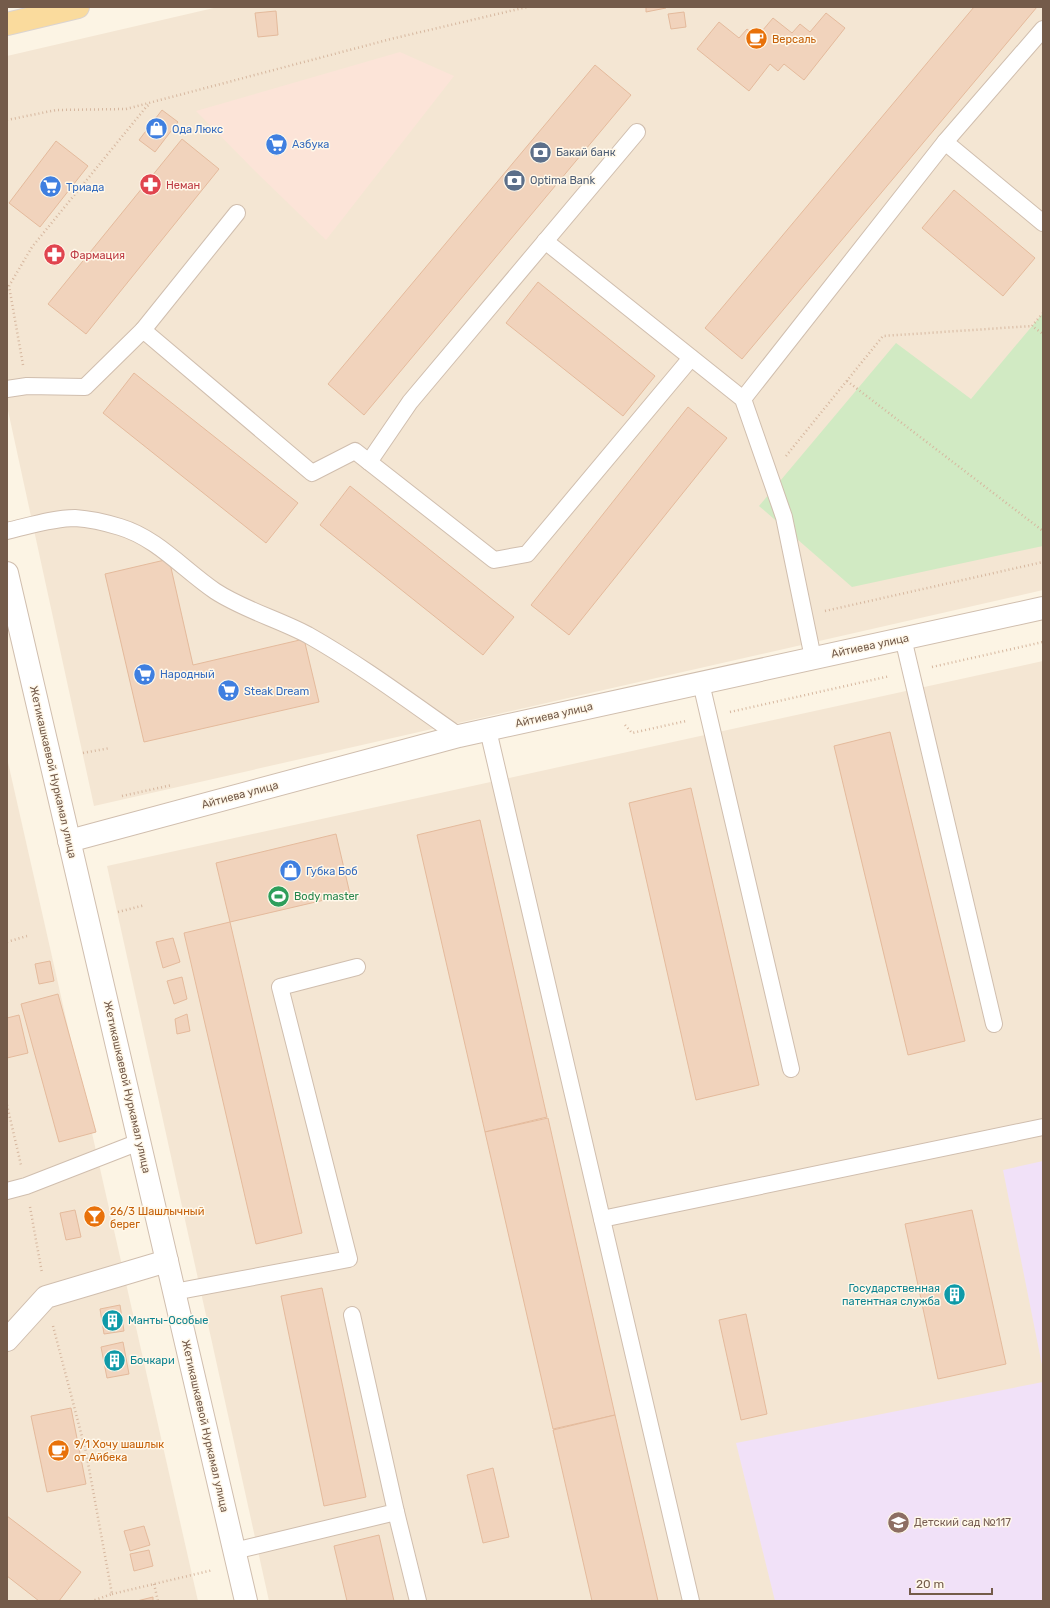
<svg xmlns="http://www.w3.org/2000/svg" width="1050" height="1608" viewBox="0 0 1050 1608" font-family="Rubik,sans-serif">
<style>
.residential{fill:#f4e6d3}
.commercial{fill:#fce4d8}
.education{fill:#f1e1f8}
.green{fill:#d1eac3}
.building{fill:#f1d3bc;stroke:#e4ba9c}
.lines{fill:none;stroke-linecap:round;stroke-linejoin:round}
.service-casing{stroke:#d0beae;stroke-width:18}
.minor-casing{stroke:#d0beae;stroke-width:24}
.primary-casing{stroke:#dbd4d0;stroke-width:24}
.path{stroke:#d6b79f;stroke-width:2.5;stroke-dasharray:1 3;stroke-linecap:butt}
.service{stroke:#fff;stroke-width:16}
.minor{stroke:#fff;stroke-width:22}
.primary{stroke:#fadb9d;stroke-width:22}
.labels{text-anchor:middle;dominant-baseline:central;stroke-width:3;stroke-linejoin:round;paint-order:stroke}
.food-label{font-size:11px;fill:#c56008;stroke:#fff8ea;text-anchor:start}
.shop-label{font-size:11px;fill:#366cbe;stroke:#fff8ea;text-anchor:start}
.service-label{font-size:11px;fill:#4e5e75;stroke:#fff8ea;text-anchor:start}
.health-label{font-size:11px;fill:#be3a42;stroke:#fff8ea;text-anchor:start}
.street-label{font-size:11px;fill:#745b4a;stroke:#fff8ea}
.leisure-label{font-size:11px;fill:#27864d;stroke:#fff8ea;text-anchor:start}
.culture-label{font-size:11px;fill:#0d838f;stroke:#fff8ea;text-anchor:start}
.education-label{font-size:11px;fill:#785e54;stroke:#fff8ea;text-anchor:start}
</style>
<rect width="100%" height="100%" fill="#fcf4e4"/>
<!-- residential -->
<g class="residential">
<polygon points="218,7 1043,7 1043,590 94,806 7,406 7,56"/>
<polygon points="1043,661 1043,1601 269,1601 107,866"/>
<polygon points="7,758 198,1601 7,1601"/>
</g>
<!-- commercial -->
<polygon class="commercial" points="400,52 454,76 326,240 254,170 196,111"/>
<!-- education -->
<g class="education">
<polygon points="1043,1161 1043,1370 1003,1170"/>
<polygon points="1043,1382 1043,1601 775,1601 736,1443"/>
</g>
<!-- green -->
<polygon class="green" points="1043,313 1043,546 852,587 759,506 896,343 971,399"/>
<!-- building -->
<g class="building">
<polygon points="646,7 666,7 666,8 646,12"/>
<polygon points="974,7 1037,7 742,359 705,328"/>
<polygon points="276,11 278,35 258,37 255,13"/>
<polygon points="684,12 686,27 671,29 668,14"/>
<polygon points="826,13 845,28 804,80 784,64 778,71 770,64 749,91 697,49 719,22 739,38 747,29 757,37 773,18 792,33 800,24 810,32"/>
<polygon points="595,65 631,95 364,415 328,384"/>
<polygon points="162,110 178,122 155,152 139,140"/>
<polygon points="182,139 219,169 86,334 48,304"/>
<polygon points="56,141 88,166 40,227 9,203"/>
<polygon points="954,190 1035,258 1003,296 922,228"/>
<polygon points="538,282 655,376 623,416 506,323"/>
<polygon points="134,373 298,503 266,543 103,413"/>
<polygon points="688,407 727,438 569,635 531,605"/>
<polygon points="350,486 514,617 483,655 320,525"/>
<polygon points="169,559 193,665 304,639 319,702 144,742 105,574"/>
<polygon points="890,732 965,1041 908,1055 834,746"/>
<polygon points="691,788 759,1085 696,1100 629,803"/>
<polygon points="480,820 547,1117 485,1132 417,835"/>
<polygon points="336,834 350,894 230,922 216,863"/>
<polygon points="230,922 302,1233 256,1244 184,933"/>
<polygon points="173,938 180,962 163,968 156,942"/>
<polygon points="50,961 54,981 39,984 35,964"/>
<polygon points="182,977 187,999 174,1004 167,981"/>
<polygon points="58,994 96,1132 59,1142 21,1004"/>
<polygon points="187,1014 190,1031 177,1034 175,1019"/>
<polygon points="19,1015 28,1053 7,1058 7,1018"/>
<polygon points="548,1118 615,1415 553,1429 485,1132"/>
<polygon points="75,1210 81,1237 66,1240 60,1213"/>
<polygon points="972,1210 1006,1364 938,1379 905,1224"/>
<polygon points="322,1288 366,1497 324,1506 281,1296"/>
<polygon points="120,1305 124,1331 104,1334 100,1309"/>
<polygon points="746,1314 767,1414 741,1420 719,1320"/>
<polygon points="123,1342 129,1374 107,1378 101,1347"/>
<polygon points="71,1408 86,1484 47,1492 31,1416"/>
<polygon points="615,1415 658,1601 592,1601 553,1430"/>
<polygon points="493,1468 509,1537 483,1543 467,1475"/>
<polygon points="7,1516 81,1572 59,1601 39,1601 7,1576"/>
<polygon points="144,1526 150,1545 130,1551 124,1531"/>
<polygon points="379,1535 394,1601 347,1601 334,1546"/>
<polygon points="149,1550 153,1566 134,1571 130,1554"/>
<polygon points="153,1597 153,1601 137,1601"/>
</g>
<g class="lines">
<defs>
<g id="service">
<polyline points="945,142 1043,223"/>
<polyline points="545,241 743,399 784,517 813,658"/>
<polyline points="143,330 237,213"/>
<polyline points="7,389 27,386 85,387 143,330 312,473 355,451 494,560 527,554 691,358"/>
<polyline points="743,399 945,142 1043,29"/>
<polyline points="369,462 410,402 637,132"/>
<path d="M7,531c22,-5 46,-13 68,-13 14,1 32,5 45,9 37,11 64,43 95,64 29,19 63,28 93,44 53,30 101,66 151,101"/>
<polyline points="903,638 994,1024"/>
<polyline points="701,683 791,1069"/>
<polyline points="488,730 691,1601"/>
<polyline points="7,1191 26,1186 139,1142"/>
<polyline points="602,1219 1043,1127"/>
<polyline points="174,1292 349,1259 280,987 357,967"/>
<polyline points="396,1512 418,1601"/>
<polyline points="234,1551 396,1512 352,1315"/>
</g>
<g id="minor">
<polyline points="7,573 246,1601"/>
<polyline points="69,841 459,736 1043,608"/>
<polyline points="7,1340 46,1297 167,1261"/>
</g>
<polyline id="primary" points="7,24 78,7"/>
</defs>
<!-- service casing -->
<use href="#service" class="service-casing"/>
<!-- minor casing -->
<use href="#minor" class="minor-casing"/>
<!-- primary casing -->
<use href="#primary" class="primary-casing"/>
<!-- path -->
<g class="path">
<polyline points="7,120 56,110 126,109 391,39 527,7"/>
<polyline points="1043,313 1032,326 1043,334"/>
<polyline points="23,365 9,286 32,247 147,106 151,104"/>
<polyline points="847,381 1043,531"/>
<polyline points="786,456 883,336 1032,326"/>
<polyline points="825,611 1043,562"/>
<polyline points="932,667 1043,642"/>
<polyline points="730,712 890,676"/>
<polyline points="625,725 632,733 686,721"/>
<polyline points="83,753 110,748"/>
<polyline points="122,796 172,785"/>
<polyline points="118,912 145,905"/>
<polyline points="7,942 27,936"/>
<polyline points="7,1105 21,1165"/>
<polyline points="30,1207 42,1273"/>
<polyline points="53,1326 86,1452 112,1594 92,1601"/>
<polyline points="154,1584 158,1601"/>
<polyline points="112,1594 213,1570"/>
</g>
<!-- service -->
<use href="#service" class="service"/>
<!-- minor -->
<use href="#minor" class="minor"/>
<!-- primary -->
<use href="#primary" class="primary"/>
</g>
<!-- icons -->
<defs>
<symbol id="cafe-disc" viewBox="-11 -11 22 22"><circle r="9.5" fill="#e8710a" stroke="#fff8ea"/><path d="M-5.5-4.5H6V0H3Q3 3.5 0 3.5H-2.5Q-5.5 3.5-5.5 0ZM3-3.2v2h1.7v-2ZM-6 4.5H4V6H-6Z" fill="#fff"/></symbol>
<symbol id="shop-disc" viewBox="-11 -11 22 22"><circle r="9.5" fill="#3f7fe0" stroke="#fff8ea"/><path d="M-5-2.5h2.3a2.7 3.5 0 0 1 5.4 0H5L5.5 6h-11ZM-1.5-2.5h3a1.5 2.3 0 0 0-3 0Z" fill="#fff"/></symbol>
<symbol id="supermarket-disc" viewBox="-11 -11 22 22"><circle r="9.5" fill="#3f7fe0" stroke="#fff8ea"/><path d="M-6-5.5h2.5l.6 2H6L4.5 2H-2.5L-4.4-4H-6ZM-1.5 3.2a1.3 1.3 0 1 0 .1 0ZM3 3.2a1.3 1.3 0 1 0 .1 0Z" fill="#fff"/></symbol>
<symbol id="bank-disc" viewBox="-11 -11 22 22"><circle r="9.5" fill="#5c6f8a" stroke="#fff8ea"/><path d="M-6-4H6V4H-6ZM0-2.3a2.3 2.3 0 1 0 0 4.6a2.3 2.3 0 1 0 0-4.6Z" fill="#fff"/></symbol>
<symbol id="pharmacy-disc" viewBox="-11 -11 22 22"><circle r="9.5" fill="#e0444e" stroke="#fff8ea"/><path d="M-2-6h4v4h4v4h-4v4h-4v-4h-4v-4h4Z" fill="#fff"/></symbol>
<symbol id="stadium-disc" viewBox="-11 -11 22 22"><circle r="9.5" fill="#2e9e5b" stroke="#fff8ea"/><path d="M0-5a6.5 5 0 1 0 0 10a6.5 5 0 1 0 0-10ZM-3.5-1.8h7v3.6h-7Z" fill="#fff"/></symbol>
<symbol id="bar-disc" viewBox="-11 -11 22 22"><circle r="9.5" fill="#e8710a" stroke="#fff8ea"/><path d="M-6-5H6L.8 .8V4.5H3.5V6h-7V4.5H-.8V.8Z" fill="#fff"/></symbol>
<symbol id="building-disc" viewBox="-11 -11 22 22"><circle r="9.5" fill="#0f9aa8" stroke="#fff8ea"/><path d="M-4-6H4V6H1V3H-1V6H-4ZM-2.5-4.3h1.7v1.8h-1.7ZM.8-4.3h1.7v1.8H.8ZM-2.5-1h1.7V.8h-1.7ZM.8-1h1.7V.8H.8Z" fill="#fff"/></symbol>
<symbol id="school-disc" viewBox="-11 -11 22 22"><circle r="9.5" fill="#8d6e63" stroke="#fff8ea"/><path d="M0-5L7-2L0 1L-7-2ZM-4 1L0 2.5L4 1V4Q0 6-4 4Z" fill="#fff"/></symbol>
</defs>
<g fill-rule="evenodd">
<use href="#cafe-disc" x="744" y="26" width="25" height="25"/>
<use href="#shop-disc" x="144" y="116" width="25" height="25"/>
<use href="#supermarket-disc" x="264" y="132" width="25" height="25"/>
<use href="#bank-disc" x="528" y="140" width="25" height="25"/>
<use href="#bank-disc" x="502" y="168" width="25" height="25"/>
<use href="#pharmacy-disc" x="138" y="172" width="25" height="25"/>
<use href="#supermarket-disc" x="38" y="174" width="25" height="25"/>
<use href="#pharmacy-disc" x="42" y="242" width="25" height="25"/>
<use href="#supermarket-disc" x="132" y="662" width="25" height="25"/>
<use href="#supermarket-disc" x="216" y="678" width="25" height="25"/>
<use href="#shop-disc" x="278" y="858" width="25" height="25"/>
<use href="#stadium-disc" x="266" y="884" width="25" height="25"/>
<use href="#bar-disc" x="82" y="1204" width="25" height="25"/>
<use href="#building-disc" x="942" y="1282" width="25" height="25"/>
<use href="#building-disc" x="100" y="1308" width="25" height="25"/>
<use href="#building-disc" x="102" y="1348" width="25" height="25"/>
<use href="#cafe-disc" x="46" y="1438" width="25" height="25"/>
<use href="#school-disc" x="886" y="1510" width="25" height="25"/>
</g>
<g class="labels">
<!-- food labels -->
<g class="food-label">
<text x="772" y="39">Версаль</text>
<text x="110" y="1211">26/3 Шашлычный<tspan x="110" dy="13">берег</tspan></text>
<text x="74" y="1444">9/1 Хочу шашлык<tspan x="74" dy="13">от Айбека</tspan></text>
</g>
<!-- shop labels -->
<g class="shop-label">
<text x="172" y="129">Ода Люкс</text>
<text x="292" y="144">Азбука</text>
<text x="66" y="187">Триада</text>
<text x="160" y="674">Народный</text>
<text x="244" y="691">Steak Dream</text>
<text x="306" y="871">Губка Боб</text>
</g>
<!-- service labels -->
<g class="service-label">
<text x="556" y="152">Бакай банк</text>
<text x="530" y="180">Optima Bank</text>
</g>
<!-- health labels -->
<g class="health-label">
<text x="166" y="185">Неман</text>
<text x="70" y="255">Фармация</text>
</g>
<!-- street labels -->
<g class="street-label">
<text transform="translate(870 646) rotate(-12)">Айтиева улица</text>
<text transform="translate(554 715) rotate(-13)">Айтиева улица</text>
<text transform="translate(53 772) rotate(77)">Жетикашкаевой Нуркамал улица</text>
<text transform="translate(240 795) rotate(-15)">Айтиева улица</text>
<text transform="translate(127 1087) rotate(77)">Жетикашкаевой Нуркамал улица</text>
<text transform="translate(205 1426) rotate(77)">Жетикашкаевой Нуркамал улица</text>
</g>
<!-- leisure labels -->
<g class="leisure-label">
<text x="294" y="896">Body master</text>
</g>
<!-- culture labels -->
<g class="culture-label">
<text x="940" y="1288" text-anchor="end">Государственная<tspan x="940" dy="13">патентная служба</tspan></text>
<text x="128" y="1320">Манты-Особые</text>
<text x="130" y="1360">Бочкари</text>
</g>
<!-- education labels -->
<g class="education-label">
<text x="914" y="1522">Детский сад №117</text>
</g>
</g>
<!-- border -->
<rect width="1050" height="1608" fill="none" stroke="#745b4a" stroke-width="16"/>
<!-- scale -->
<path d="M910 1588v6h82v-6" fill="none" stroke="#745b4a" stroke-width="2"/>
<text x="916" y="1588" font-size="12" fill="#745b4a" stroke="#fff8ea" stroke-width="3" paint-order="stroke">20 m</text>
</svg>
